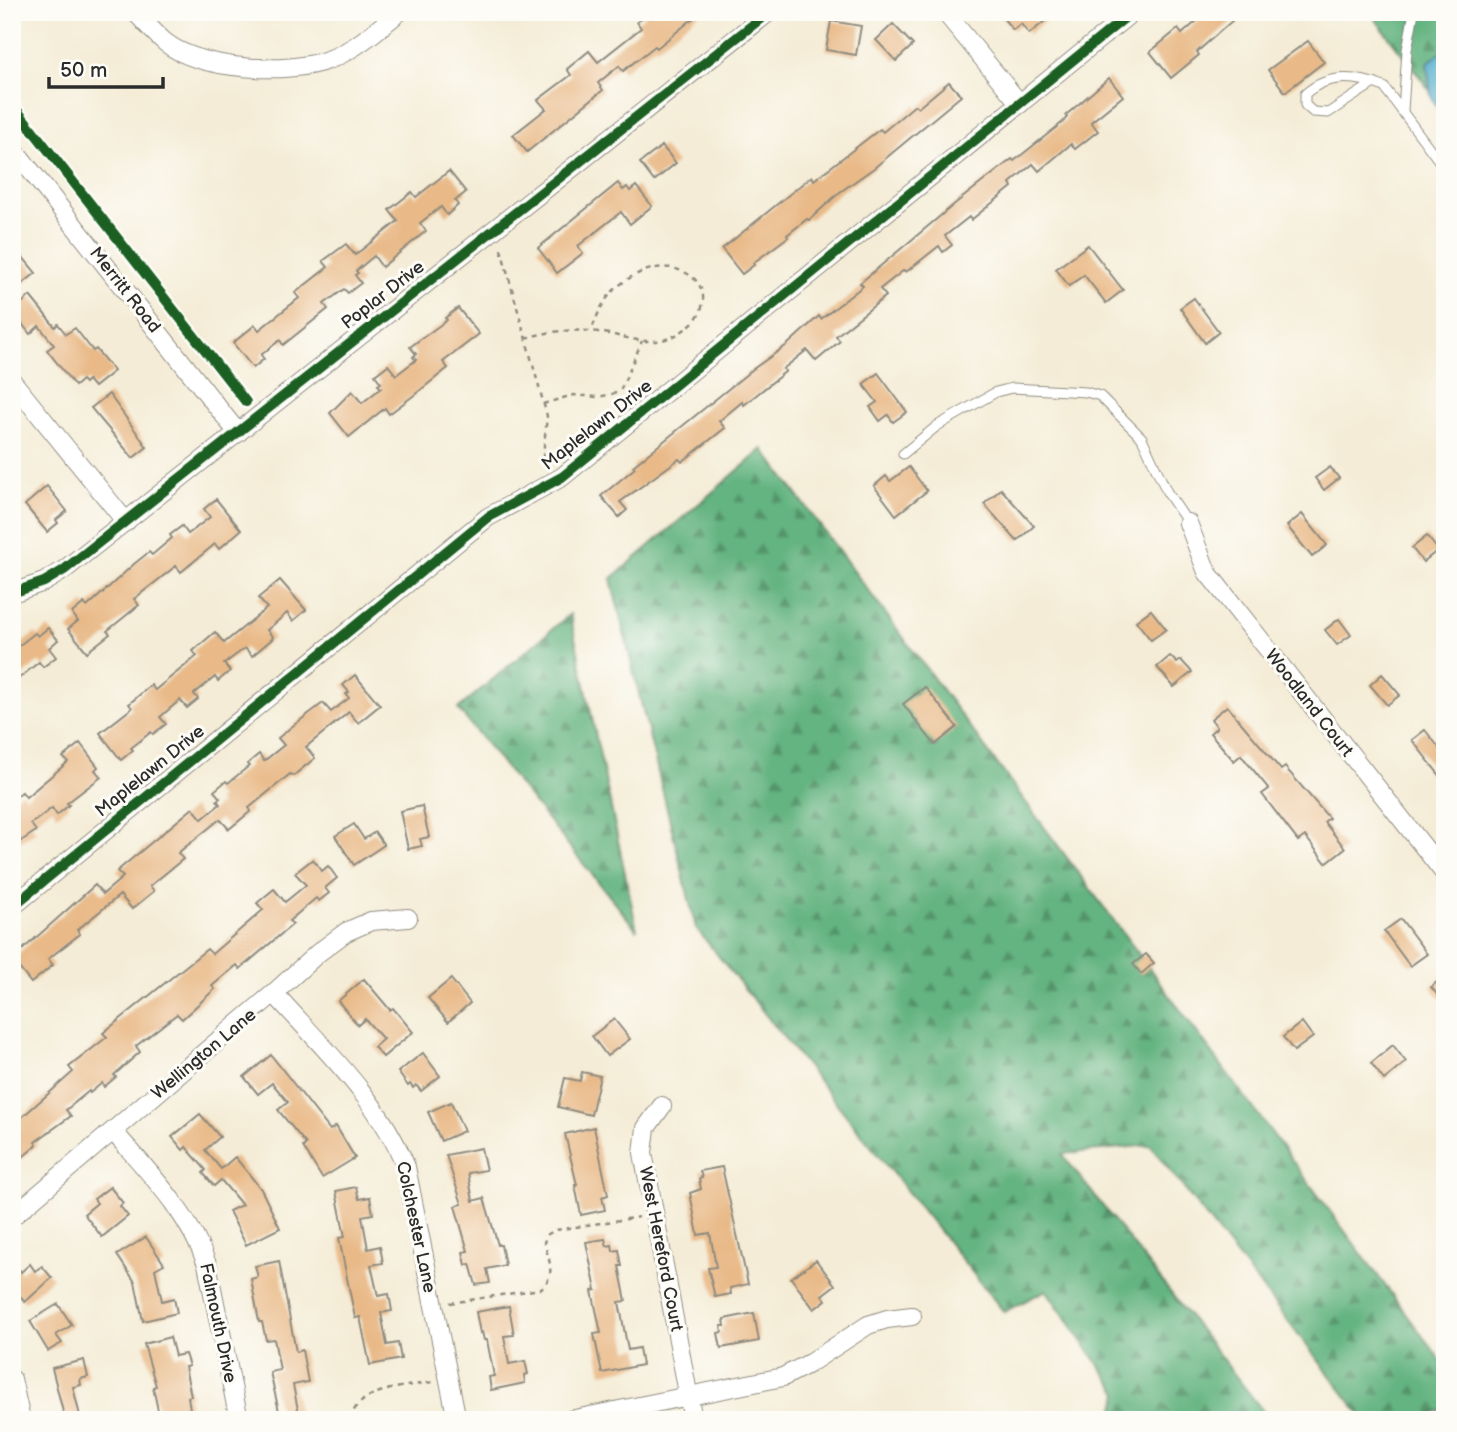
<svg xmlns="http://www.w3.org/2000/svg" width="1457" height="1432" viewBox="0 0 1457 1432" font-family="'Balsamiq Sans',sans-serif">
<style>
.forest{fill:url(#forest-firs);stroke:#487056;stroke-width:2}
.water{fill:#4daacb;stroke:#3c6a7b;stroke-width:2}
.building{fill:#e9ba88}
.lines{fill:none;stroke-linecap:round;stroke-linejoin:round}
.service-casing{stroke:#908c80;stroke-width:11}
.minor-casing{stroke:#908c80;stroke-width:20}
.path{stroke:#908c80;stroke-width:2.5;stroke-dasharray:5 5;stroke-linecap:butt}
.service{stroke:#fff;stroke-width:9}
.minor{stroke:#fff;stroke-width:18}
.cycleway-casing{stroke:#fdfcf7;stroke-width:15}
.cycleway{stroke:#1b5e20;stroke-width:10}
.labels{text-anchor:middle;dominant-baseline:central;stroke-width:6;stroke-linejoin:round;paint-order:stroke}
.street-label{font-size:18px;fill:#2b2b2b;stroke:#fdfcf7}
</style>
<defs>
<pattern id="forest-firs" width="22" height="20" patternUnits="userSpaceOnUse" patternTransform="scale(1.75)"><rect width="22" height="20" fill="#64b480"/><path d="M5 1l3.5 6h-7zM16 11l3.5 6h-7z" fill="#539369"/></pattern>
</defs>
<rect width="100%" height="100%" fill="#fdfcf7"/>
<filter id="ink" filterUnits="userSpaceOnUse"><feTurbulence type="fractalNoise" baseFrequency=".0143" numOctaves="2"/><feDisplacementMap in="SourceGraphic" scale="14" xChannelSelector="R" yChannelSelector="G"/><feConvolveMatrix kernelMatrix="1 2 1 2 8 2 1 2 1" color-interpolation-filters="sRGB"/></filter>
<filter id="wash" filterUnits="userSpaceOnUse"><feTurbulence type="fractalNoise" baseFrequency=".00686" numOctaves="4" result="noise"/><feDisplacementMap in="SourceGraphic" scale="28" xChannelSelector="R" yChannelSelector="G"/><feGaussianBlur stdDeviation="1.57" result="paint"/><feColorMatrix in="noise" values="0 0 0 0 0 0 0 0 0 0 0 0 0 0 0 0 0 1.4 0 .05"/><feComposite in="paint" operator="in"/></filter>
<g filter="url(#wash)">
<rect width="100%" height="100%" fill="#f4ecd6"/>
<!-- forest -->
<g class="forest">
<polygon points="1370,12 1445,12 1445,49 1429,62 1432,93"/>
<polygon points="763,449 1445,1366 1445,1409 1414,1420 1365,1420 1150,1145 1062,1154 1270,1420 1112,1420 1119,1393 1046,1290 1004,1312 696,928 611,579"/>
<polygon points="570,614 637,930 458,709"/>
</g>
<!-- water -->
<polygon class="water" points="1445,49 1445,123 1431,96 1427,63"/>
<g id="blocks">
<!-- building -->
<g class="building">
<polygon points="649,12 701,12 657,48 655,46 623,71 619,66 598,83 603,90 527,152 513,135 546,109 538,100 571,75 567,69 589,51 598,62 641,28 637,22"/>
<polygon points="1010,12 1056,12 1029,34 1021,24 1013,30 1003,18"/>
<polygon points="1207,12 1226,12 1233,20 1197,52 1199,55 1171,78 1150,52 1178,29 1182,34"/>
<polygon points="831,21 861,26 856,55 826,50"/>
<polygon points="893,24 913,45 896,61 876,40"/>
<polygon points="1308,41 1324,62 1285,92 1268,70"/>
<polygon points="1109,78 1123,96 1091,122 1098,131 1075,149 1071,144 1039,171 1033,164 1010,183 1012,187 971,220 969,217 945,236 952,245 943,252 939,246 906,272 904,270 880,289 886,296 836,336 840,341 816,361 807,350 783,369 786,371 744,405 742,402 719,421 725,428 682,462 679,459 620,502 627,510 619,517 601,496 635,468 633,466 753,369 787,345 819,316 821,319 863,286 860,283 957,202 1012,159 1014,161 1063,122 1067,117 1066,115"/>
<polygon points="949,82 961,96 874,168 840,192 809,220 807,219 787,235 788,237 753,263 754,265 742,274 722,249 812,176 814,180 880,129 883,132 915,105 918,108"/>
<polygon points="662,146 676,163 654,181 640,163"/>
<polygon points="449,171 466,192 455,201 458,205 447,215 441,207 420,223 426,231 382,267 374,256 356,271 358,273 355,275 361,283 348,293 344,289 324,304 328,309 283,345 280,340 261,355 264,359 253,368 233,343 255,325 259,330 299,298 295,293 328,267 323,261 346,244 355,255 398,221 389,210 412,192 416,197"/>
<polygon points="618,183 623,190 627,187 630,191 636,186 652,206 630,224 621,212 578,246 583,253 557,273 538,248"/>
<polygon points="12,244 36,273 12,292"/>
<polygon points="1088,245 1123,290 1106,303 1084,275 1069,286 1056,269"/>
<polygon points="30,296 55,327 58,324 66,334 75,328 93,351 96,349 114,371 94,387 88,380 85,383 82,380 75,386 47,350 54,345 39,326 30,334 12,311"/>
<polygon points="1194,298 1219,332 1205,343 1180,308"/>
<polygon points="458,308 479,334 443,362 448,368 413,396 389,414 385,408 349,437 330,413 352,391 362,403 381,388 378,385 381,383 375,375 388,365 396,375 416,360 413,357 416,354 410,347 447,320 445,318"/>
<polygon points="878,373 907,412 893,422 888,415 880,421 870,407 877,402 863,384"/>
<polygon points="109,394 147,447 133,458 91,408"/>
<polygon points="909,467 927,491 896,515 874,486 886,476 890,481"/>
<polygon points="1330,467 1339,478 1324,490 1315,478"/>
<polygon points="47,486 67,511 56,520 58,523 47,532 25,505"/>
<polygon points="1001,489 1034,526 1017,541 984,504"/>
<polygon points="216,499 241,530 219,549 215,544 181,572 176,566 134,599 139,605 107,631 110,634 87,652 68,629 78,621 72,613 84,603 87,607 134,564 149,552 152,555 172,538 170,535 182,526 188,534 210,517 204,509"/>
<polygon points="1302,514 1327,545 1312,557 1287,526"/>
<polygon points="1427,536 1438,550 1423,562 1412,548"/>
<polygon points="280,580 306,610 293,621 287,613 267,630 273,637 272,639 252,656 245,648 224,664 230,671 218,681 215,677 194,694 198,699 187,708 180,700 160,717 166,724 153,734 151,732 131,748 133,750 121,760 100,733 132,708 129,704 151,685 155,690 197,656 193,651 215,632 224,643 267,608 258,598"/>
<polygon points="1151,610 1166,629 1151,640 1136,621"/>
<polygon points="1339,619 1351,635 1337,645 1325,630"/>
<polygon points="48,628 58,640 49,648 56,657 43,667 39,662 12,684 12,651 35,633 38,636"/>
<polygon points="1170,656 1177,663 1181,660 1192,672 1174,687 1157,667"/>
<polygon points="1382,674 1400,695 1387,705 1370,685"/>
<polygon points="355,675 380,705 358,723 349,712 306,747 315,758 293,776 290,774 249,808 251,811 229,829 220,819 178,853 183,859 150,886 154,891 132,909 120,895 77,930 80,934 48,959 53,965 31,983 12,959 95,885 103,894 123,877 117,871 193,808 202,819 220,804 217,800 220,798 214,791 226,781 228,783 249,766 247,764 259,754 264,761 284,745 278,738 290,728 323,703 331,712 349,698 346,694 349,692 343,685"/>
<polygon points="925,687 957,727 935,745 903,704"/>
<polygon points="1227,706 1281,770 1285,767 1329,818 1324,822 1345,848 1326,863 1305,836 1298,841 1262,794 1269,789 1241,755 1234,761 1210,733 1217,727 1211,719"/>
<polygon points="1425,730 1445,755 1445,782 1412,740"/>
<polygon points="80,743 98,767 95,770 101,777 67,803 69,805 57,815 52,808 31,824 36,831 12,847 12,800 22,792 26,797 68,762 63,757"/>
<polygon points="422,806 429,837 420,839 422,846 408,849 400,811"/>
<polygon points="354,824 364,839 375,832 384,845 354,865 335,836"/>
<polygon points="313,859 322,871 328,866 337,878 325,888 329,893 319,901 316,898 289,921 293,924 240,969 237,965 212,986 215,989 182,1019 177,1014 136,1046 140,1052 114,1075 116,1077 104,1087 102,1083 90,1093 89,1091 66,1110 71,1116 35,1142 37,1145 18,1161 12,1155 12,1126 73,1072 69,1067 107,1037 103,1033 207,949 212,954 263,910 257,903 274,889 285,902 306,885 295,873"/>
<polygon points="1401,919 1427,954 1410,966 1384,931"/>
<polygon points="1146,954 1154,963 1141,974 1133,964"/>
<polygon points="1445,975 1445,1004 1431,987"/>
<polygon points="364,979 390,1010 393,1008 413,1032 383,1057 374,1047 383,1039 365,1019 358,1025 338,1001"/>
<polygon points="451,979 470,1003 448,1022 428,998"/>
<polygon points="614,1019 630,1039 607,1056 592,1036"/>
<polygon points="1302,1022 1313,1037 1294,1051 1283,1037"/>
<polygon points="1393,1045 1406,1062 1384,1080 1371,1063"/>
<polygon points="423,1053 440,1076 421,1091 416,1085 413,1088 410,1084 408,1086 398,1072"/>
<polygon points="271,1055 330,1130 336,1126 355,1158 322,1178 303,1147 306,1144 278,1110 288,1102 272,1083 258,1094 244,1077"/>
<polygon points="582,1072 600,1076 591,1115 558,1107 565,1078 580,1081"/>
<polygon points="451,1102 464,1131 441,1141 428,1112"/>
<polygon points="200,1114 220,1137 205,1150 221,1169 235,1157 261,1189 280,1228 246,1245 229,1211 242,1205 221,1180 214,1186 203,1173 206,1170 186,1147 183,1150 172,1137"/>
<polygon points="594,1127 608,1195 602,1197 605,1210 581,1215 575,1185 577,1185 565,1134"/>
<polygon points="481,1148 486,1170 468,1173 473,1201 484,1198 498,1245 501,1245 505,1265 487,1269 490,1283 476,1285 470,1264 466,1265 463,1252 468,1251 455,1206 462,1204 446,1155"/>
<polygon points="722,1167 748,1284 730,1288 731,1294 715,1297 708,1268 716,1267 710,1233 698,1235 690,1193 701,1189 699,1179 702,1178 700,1171"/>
<polygon points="110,1187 123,1203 120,1206 128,1216 102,1237 84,1214 97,1203 94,1199"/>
<polygon points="356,1187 359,1199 370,1197 373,1214 362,1216 368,1249 380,1246 383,1263 371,1265 378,1296 389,1294 392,1311 381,1313 387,1345 398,1343 401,1359 370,1365 360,1317 355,1318 339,1238 345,1237 336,1191"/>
<polygon points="146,1237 164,1264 155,1269 162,1301 174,1298 177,1313 143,1321 135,1282 117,1255"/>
<polygon points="605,1239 607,1246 612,1245 613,1251 619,1250 622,1266 619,1266 626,1301 619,1302 628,1350 639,1348 642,1365 602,1373 594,1334 601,1333 592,1291 596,1290 586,1242"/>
<polygon points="816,1260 835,1285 822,1295 826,1300 814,1309 791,1278"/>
<polygon points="12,1261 21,1272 30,1264 35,1271 42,1266 52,1278 25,1302 12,1285"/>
<polygon points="279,1261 296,1352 302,1350 308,1382 293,1385 300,1420 281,1420 270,1372 280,1370 274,1339 266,1340 262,1322 259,1322 251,1279 258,1277 255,1266"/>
<polygon points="58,1304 72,1325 56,1335 62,1343 48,1351 30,1321"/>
<polygon points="509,1306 514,1335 504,1336 509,1364 525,1361 528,1374 524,1375 525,1383 491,1390 489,1377 494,1376 487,1340 484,1340 482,1332 480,1333 476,1312"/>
<polygon points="754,1313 759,1341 721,1348 718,1333 722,1332 721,1326 725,1326 724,1319"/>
<polygon points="170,1337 175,1356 185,1354 189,1366 185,1367 191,1396 188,1397 190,1409 185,1410 187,1420 160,1420 153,1387 156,1386 144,1344"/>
<polygon points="84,1360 88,1377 80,1379 81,1385 73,1387 81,1420 65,1420 52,1368"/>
</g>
</g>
</g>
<g filter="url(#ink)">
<use href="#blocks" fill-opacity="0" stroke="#908c80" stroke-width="2"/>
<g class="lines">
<defs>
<g id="service">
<path d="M1374,83l-46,30 -15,-1 -8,-7v-11c23,-21 52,-18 79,-7l61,82"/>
<polyline points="1403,111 1407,50 1414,12"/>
<polyline points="903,454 937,426 996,392 1012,388 1086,392 1100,396 1142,438 1167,492 1188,523"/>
</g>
<g id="minor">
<path d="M135,12c10,10 20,22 31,31 35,27 121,32 162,17 27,-10 49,-30 71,-48"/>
<polyline points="945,12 1020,104"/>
<polyline points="12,147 238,433"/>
<polyline points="12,381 126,522"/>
<polyline points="1188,523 1207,572 1445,874"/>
<polyline points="12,593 44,582 64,570 769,12"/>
<polyline points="12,907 488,517 562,477 1132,12"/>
<path d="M274,993c48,54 105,106 132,174l51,253"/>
<polyline points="662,1106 646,1128 643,1153 693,1420"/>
<path d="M113,1131c37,43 74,79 94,133l32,156"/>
<polyline points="12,1217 274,993 318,953 346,932 371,921 408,918"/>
<polyline points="12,1379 21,1420"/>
<polyline points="570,1420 783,1377 810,1363 868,1325 887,1319 912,1316"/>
</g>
</defs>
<!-- service casing -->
<use href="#service" class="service-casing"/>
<!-- minor casing -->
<use href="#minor" class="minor-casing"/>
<!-- path -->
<g class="path">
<polyline points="501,249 547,416 542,466"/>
<path d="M525,338c22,-6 42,-9 64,-7 39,3 68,25 102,-7 8,-7 13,-17 12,-28 -2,-13 -11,-22 -24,-26 -24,-9 -56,7 -71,27 -8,10 -12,22 -17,34"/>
<polyline points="543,404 573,395 598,397 612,394 621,389 642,341"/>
<path d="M450,1303l90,-14c17,-13 9,-29 4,-47l4,-8 8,-4 83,-13"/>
<path d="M351,1420c4,-32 56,-33 81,-38"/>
</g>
<!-- service -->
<use href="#service" class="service"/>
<!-- minor -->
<use href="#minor" class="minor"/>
<defs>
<g id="cycleway">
<polyline points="12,104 246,402"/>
<polyline points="12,593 44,582 64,570 769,12"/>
<polyline points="12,907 488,517 562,477 1132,12"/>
</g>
</defs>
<!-- cycleway casing -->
<use href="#cycleway" class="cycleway-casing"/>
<!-- cycleway -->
<use href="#cycleway" class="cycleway"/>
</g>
</g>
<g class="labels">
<!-- street labels -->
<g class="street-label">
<text transform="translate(125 290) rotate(52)">Merritt Road</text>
<text transform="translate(383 295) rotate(-38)">Poplar Drive</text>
<text transform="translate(597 425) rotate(-38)">Maplelawn Drive</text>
<text transform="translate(1309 703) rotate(52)">Woodland Court</text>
<text transform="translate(150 771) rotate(-39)">Maplelawn Drive</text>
<text transform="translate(204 1054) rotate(-40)">Wellington Lane</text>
<text transform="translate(416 1227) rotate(78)">Colchester Lane</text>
<text transform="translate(661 1249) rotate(79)">West Hereford Court</text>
<text transform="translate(218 1323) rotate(78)">Falmouth Drive</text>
</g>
</g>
<!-- margin -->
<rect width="1457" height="1432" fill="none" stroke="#fdfcf7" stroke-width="42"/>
<!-- scale -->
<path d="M49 77v10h114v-10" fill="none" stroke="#2b2b2b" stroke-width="3.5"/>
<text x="60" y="77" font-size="21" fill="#2b2b2b" stroke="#fdfcf7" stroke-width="5" paint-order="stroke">50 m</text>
</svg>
